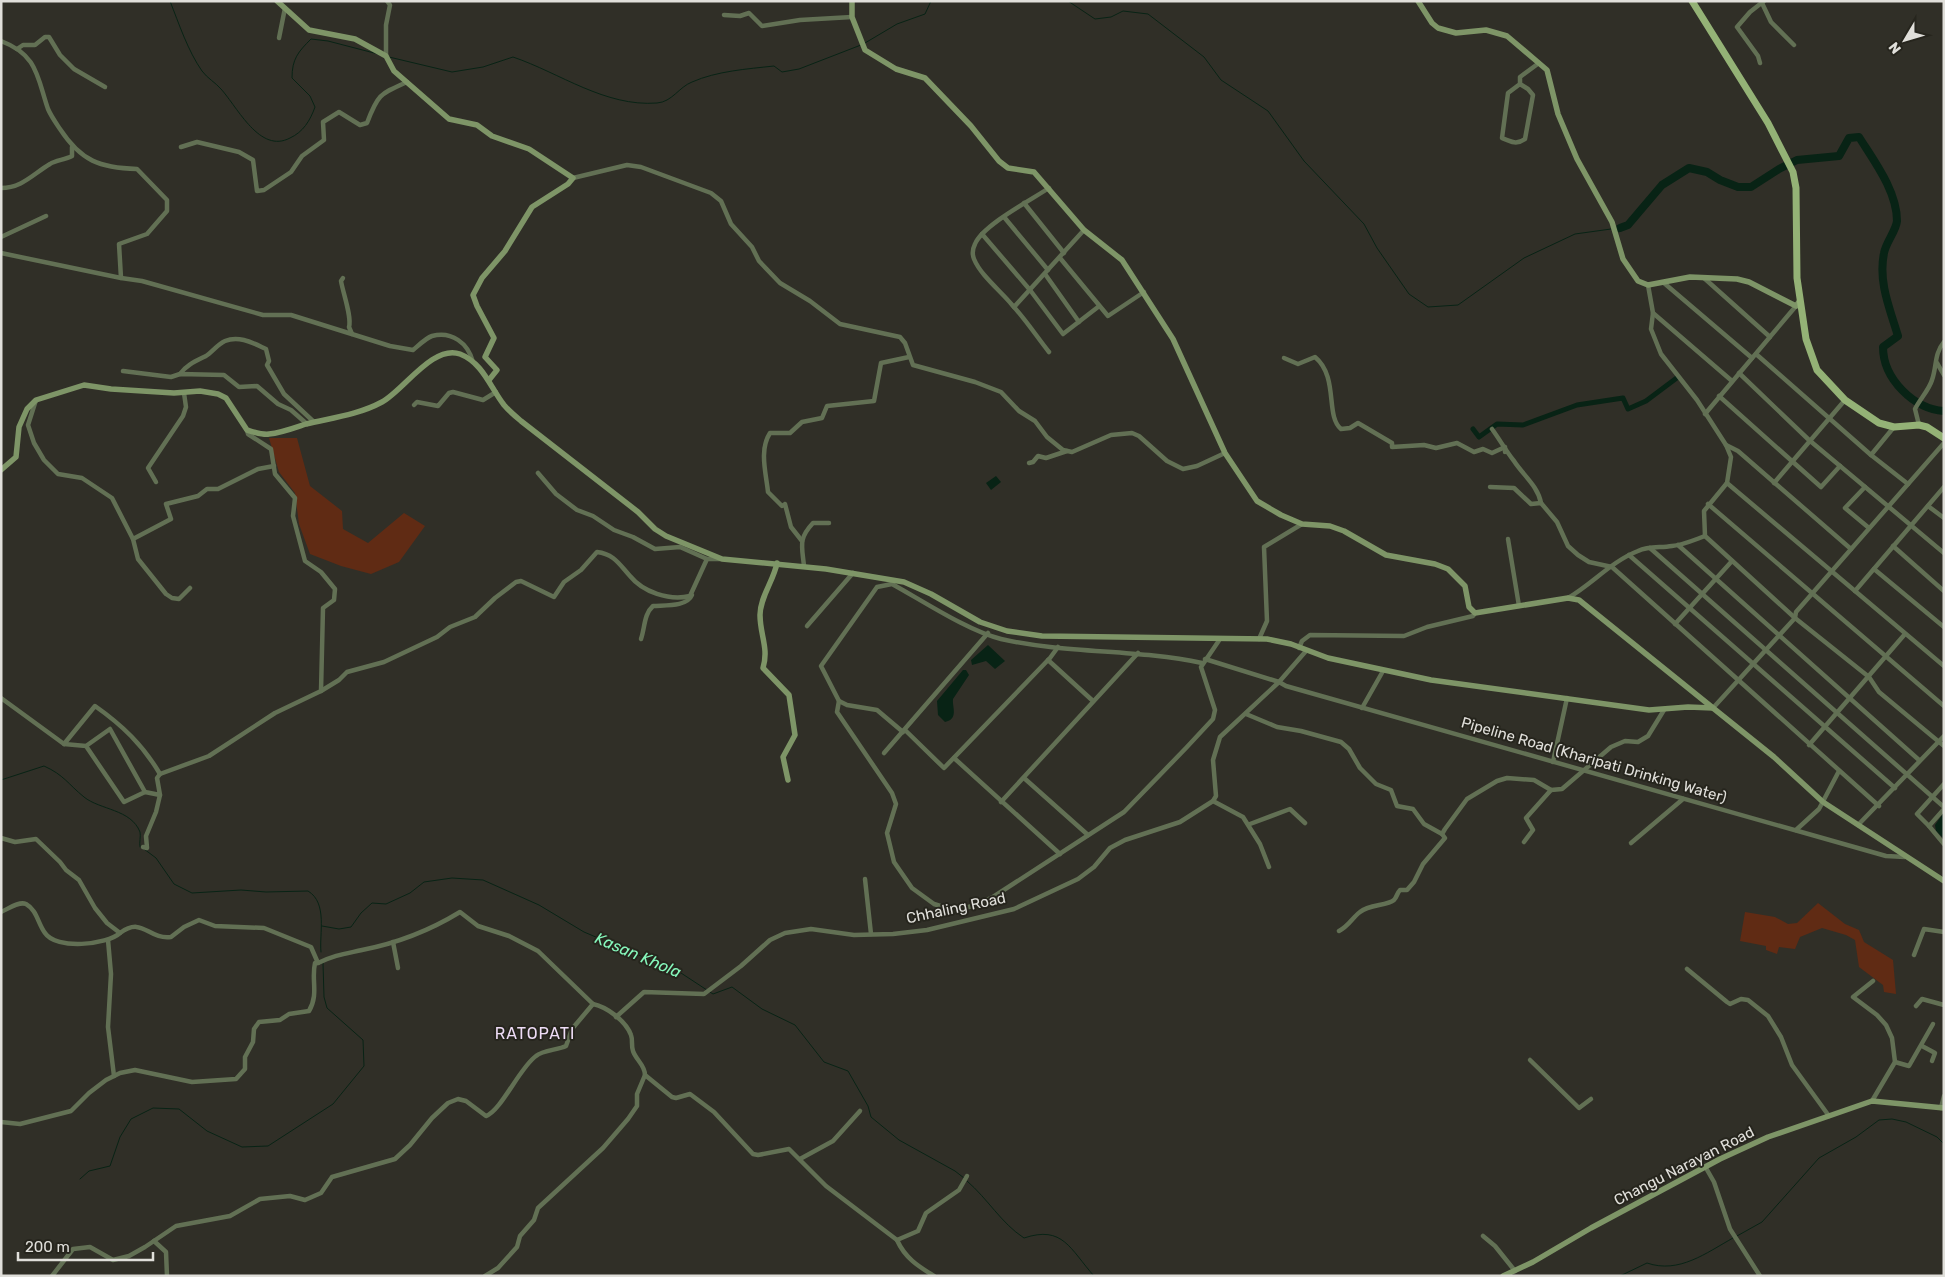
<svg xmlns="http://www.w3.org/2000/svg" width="1945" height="1277" viewBox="0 0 1945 1277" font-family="Rubik,sans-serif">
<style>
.green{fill:#602b14}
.water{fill:#082315}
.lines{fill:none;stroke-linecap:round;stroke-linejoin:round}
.stream{stroke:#082315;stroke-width:1}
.canal{stroke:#082315;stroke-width:5}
.river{stroke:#082315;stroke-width:8}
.street{stroke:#627054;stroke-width:4.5}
.secondary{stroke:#7e9567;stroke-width:5.5}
.primary{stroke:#94b276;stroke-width:7}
.labels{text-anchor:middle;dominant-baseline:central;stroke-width:4;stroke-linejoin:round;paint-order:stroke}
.street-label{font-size:15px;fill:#e0dfda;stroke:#26251d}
.water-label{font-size:16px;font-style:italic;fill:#86f8bc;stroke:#26251d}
.neighbourhood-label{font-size:16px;letter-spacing:1px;fill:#efddf7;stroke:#26251d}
</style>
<rect width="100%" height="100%" fill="#302f27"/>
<!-- green -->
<g class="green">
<polygon points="269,438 297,438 310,486 342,511 343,529 368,543 404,513 425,526 399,562 371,574 341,566 310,554 299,524 295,493 279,472"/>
<polygon points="1818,903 1845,924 1859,930 1864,942 1893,960 1896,994 1884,992 1883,985 1859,967 1855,940 1846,935 1822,928 1800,937 1795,949 1779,947 1777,954 1766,950 1766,946 1740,941 1745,912 1775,917 1788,924 1797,923"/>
</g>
<!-- water -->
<g class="water">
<polygon points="996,476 1001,482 991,490 986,483"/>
<polygon points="988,645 1005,661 995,669 986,661 972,665 971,660"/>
<path d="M963,670h3l3,5 -16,24c-1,8 6,20 -8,23l-7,-7 -1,-14z"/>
<polygon points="1944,812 1944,839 1936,831 1935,825"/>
</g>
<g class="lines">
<!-- stream -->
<g class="stream">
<path d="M170,1c9,23 18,50 32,70 5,7 14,12 19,18 17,19 39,65 69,49 13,-6 20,-17 25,-31l-5,-11 -18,-18c0,-19 6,-26 19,-39l17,2 50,13"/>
<polyline points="1068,1 1095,19 1111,17 1123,11 1148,14 1204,57 1221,80 1268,111 1304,161 1364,224 1377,248 1409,294 1428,307 1458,305 1524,258 1575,234 1611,229"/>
<polyline points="865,43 897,24 925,14 931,1"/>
<path d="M389,57l63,15 31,-5 30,-10c47,16 92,50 144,46 15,-1 22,-16 35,-21 25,-11 55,-13 82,-16l8,6 17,-3 62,-24"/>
<path d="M1,780l43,-14c20,9 24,18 40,31 16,13 47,12 56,35 1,4 -1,11 0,15"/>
<path d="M144,849l12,9 18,26 18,9 49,-3 25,2 42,-1c20,12 11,43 13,61"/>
<polyline points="322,926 339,929 351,927 361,913 372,903 386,904 410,893 424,882 452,878 483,880 539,905 584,932 681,973 713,994 732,987 762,1009 795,1025 824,1062 848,1071 868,1106 871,1117 899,1140 955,1171 964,1178"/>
<polyline points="80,1179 89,1171 110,1166 120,1137 131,1119 153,1108 179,1109 207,1131 242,1147 268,1146 333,1104 364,1066 363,1040 327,1008 324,997 323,963"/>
<path d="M967,1181c21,18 34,42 57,57 39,-13 46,11 70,38"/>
<polyline points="1737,1236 1762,1222 1819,1158 1856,1137 1879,1120 1892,1119 1906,1122 1937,1137 1944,1144"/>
<path d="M1620,1276l27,-13c32,11 59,-10 86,-25"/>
</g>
<!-- canal -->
<polyline class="canal" points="1473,429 1479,437 1497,424 1523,425 1577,405 1623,398 1628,409 1646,401 1678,377"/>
<!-- river -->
<path class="river" d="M1620,228l8,-3 34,-40 27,-17 18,4 13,8 18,7h13l28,-18 18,-9 42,-4 10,-18 10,-1c15,24 38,54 38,84 -1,10 -11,21 -13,32 -6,29 6,56 14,83l-15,11c0,32 31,62 61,64"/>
<!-- street -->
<g class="street">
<polyline points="1762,3 1771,22 1794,45"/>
<polyline points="724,15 740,16 749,13 762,26 800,20 852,17"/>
<polyline points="279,38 285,8"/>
<path d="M1,41c37,14 36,36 47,68 3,7 8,14 12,20 21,32 40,39 77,40l30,31v11l-20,23 -28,10 2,34"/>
<polyline points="17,49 23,45 35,45 45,37 49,37 60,55 74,69 105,87"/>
<polyline points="386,56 386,25 390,5 387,1"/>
<polyline points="1760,63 1758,56 1737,27 1750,12 1764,1"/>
<path d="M1520,84l8,5 5,6 -8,44c-8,6 -14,3 -23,-1l6,-45 12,-9v-7l19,-14"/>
<path d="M181,147l16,-5 42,10 14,8 4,31 7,-1 27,-18 11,-16 22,-16 -1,-18 16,-10 21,13 7,-2c11,-29 13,-29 40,-41"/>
<polyline points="573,178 627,165 641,167 711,193 721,201 731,224 752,247 759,261 780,283 810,301 840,324 900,337 905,343 913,365 975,382 1001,392 1019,411 1035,421 1047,437 1063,450 1072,452 1111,435 1132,433 1139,436 1167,461 1183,469 1197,466 1225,453"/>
<path d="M1,188c21,0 32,-14 49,-24 6,-4 15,-4 22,-8v-9"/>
<polyline points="1024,203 1064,253"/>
<polyline points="1004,217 1048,270"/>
<polyline points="982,234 1030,290 1063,334 1098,307"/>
<polyline points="1,237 46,216"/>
<path d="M1,253l120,25 21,3 121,34h28l99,31 23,4c6,-5 13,-12 19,-14 20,-5 36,7 41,26"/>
<polyline points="1060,258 1108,316 1144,292"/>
<polyline points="1045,274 1079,322"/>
<path d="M343,278l-2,3c2,12 11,36 8,46l3,7"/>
<polyline points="1704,278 1770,337"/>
<polyline points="1664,283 1752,358"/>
<polyline points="1648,285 1653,313 1651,329 1661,354 1697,400 1726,445 1731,457 1727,483 1704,511 1705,536 1795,618 1869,677 1879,692 1944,746"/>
<polyline points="1014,307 1084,230"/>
<polyline points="1653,313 1732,381"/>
<path d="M1049,352c-12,-15 -23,-32 -36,-46 -12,-15 -32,-30 -39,-47 -2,-5 -1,-11 1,-15 8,-19 56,-44 74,-56"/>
<polyline points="1756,354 1871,455 1908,484"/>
<path d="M1284,358l14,6 17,-7c24,20 10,59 26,72l9,-1 8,-5 34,20v4l32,-2 12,3 21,-5 17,9 9,-3 9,4 13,-6v5"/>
<polyline points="1937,363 1944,375"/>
<polyline points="123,371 171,377 180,374 224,375 239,387 257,386 278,404 291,410 307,424"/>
<polyline points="1739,373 1809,440 1944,553"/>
<path d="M180,374c6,-9 16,-13 26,-18 6,-4 12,-12 19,-15 14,-6 28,2 41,8l3,12 -2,4 17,29 30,28"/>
<polyline points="1719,396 1821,487 1840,466"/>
<polyline points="36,400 28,425 34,443 44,460 58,474 82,478 112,498 133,539 138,559 166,594 172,598 179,599 190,588"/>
<polyline points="414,405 417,402 438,406 449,393 453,392 483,400 496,392"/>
<polyline points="1705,414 1796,306"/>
<path d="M1919,425l-4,-16c5,-10 14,-19 17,-29 5,-14 2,-26 12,-38"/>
<path d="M1492,429c8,11 14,22 22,32 9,14 24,25 27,42"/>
<polyline points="1726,445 1738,451 1851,549"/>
<polyline points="1871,455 1894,427"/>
<polyline points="1029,463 1033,462 1038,456 1046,458 1067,451"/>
<polyline points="538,473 556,494 577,510 593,516 614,530 633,537 655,549 680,547 707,559"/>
<polyline points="156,482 148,468 183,416 186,407 184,393"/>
<polyline points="1727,483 1944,666"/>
<polyline points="1774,483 1845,400"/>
<polyline points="1490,487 1514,488 1531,504 1541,503 1557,522 1568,546 1578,555 1589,562 1612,567 1879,806"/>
<polyline points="1865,487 1845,508 1869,528"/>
<polyline points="1708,504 1944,706"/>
<polyline points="1928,506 1944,518"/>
<polyline points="133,539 171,519 166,504 198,496 207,489 218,489 258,469 274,466"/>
<polyline points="1508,539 1519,606"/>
<path d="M802,541l-11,-14 -6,-23 -3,2 -14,-14c-2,-19 -9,-42 2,-59h20l12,-11 20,-4 5,-12 47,-5 7,-38 28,-6"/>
<polyline points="1678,545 1919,760"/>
<polyline points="1893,546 1944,591"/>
<polyline points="1650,548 1944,807"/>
<polyline points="1629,555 1895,788"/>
<path d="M804,566c-2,-20 -6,-27 9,-43h16"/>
<polyline points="1874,569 1944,627"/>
<polyline points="1855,591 1944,487"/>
<path d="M1568,598c24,-14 44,-37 70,-47 11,-5 22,-3 34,-5 11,-1 22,-6 33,-10"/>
<polyline points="1675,624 1732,561"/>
<polyline points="807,626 853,573"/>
<path d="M641,639c4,-12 3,-25 12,-33 12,-1 34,1 39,-11"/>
<polyline points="1259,639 1267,621 1264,547 1302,524"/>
<polyline points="1299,648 1302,641 1310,635 1404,636 1427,627 1473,616 1475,613"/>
<polyline points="1205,659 1279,682 1286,686 1886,856 1905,857"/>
<polyline points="1048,660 1093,701"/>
<path d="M321,691l18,-11 8,-8 37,-10 53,-25 13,-10 25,-10 20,-19 21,-16 5,-1 33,16 10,-15 17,-12 16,-18c17,2 22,12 33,24 13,16 39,25 60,20l17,-37h13"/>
<polyline points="1,698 64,744 86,746 110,729 145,792 124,802 86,746"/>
<polyline points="839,701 837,712 892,793 896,804 887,833 894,862 912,888 934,904 956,911 978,904 993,897 1124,812 1186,748 1213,719 1215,710 1201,667 1220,639"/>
<polyline points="1362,708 1383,671"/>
<polyline points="1713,708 1795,618 1796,612 1944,443"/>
<polyline points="1246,714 1277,727 1301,731 1341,742 1349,749 1360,768 1376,784 1391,790 1397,806 1413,809 1424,824 1442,834"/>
<polyline points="905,730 944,768 1050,658 1058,647"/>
<path d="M903,732l-26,-22 -30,-5 -8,-4 -18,-35 56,-79 15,-3c31,17 76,47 109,55 66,15 135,10 201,24"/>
<path d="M64,744l31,-38c27,19 48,39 65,68"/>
<polyline points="1809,745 1905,634"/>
<polyline points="884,753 988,633"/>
<polyline points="954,758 1060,854"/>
<polyline points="1553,762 1567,698"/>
<polyline points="1024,778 1088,835"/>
<polyline points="145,792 160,795 157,778 160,774 209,756 275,713 321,691 323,608 334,600 335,589 321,572 305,561 293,516 295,498 275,474 271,449 248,434 247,430"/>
<polyline points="1213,801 1243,817 1260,844 1269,867"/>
<polyline points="1001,802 1138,653"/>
<polyline points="1944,809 1929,826 1944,844"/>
<polyline points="1250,824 1290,809 1305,823"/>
<polyline points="1858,825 1944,736"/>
<polyline points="1929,826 1917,814 1944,784"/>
<polyline points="1796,830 1819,809 1839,771"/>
<path d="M1,838l14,4 21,-3 24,23 6,8 13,10 16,28 12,15 13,10c23,-17 28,7 51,4l13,-10 15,-7 16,6 49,2 47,19 7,16c17,-8 26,-9 44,-13 36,-7 67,-19 98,-38l18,14 31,10 29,15 55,53c14,3 33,17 38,31 2,5 0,11 2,16 3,9 12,14 12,24l27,22 4,1 14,-4 24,18 39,42 5,1 31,-6 37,37 71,54c8,18 21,26 37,36"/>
<polyline points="1524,842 1533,830 1526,818 1551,790 1562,789 1611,747 1625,741 1638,742 1648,736 1664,710"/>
<polyline points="1631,843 1683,799"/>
<polyline points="143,847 147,848 146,836 156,812 160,795"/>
<polyline points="865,879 871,934"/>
<path d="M1,912c7,-3 18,-11 25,-8 11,6 12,20 19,29 11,17 62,12 75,0"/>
<path d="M1339,931c10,-5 13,-13 21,-19 9,-8 27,-6 34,-12 3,-3 3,-7 6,-10h7l7,-8 9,-18 22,-26 -3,-4 3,-5 22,-30 30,-18 10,-3 27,2 17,10"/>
<polyline points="108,940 111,974 108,1027 114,1076"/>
<polyline points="393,942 398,968"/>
<polyline points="1914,955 1924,929 1944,932"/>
<polyline points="1687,969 1727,1002 1730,1004 1741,999 1748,1000 1768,1016 1781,1037 1792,1065 1829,1116"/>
<polyline points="1916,1006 1922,999 1944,1005"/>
<polyline points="616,1017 644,992 704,994 741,966 770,940 785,933 811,929 854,935 893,934 927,930 1014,909 1078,879 1094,867 1110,848 1125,840 1180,822 1213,801 1216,796 1213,760 1220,737 1279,682 1306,651"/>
<polyline points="1922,1046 1935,1053 1932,1061"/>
<polyline points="1530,1060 1579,1108 1591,1099"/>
<polyline points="1895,1062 1909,1066 1933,1024"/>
<polyline points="1872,1101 1895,1062 1892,1038 1886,1025 1877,1015 1853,997 1873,981"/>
<polyline points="1941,1108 1944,1096"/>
<path d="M1,1122l19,2 51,-13 18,-18 17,-13 14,-7 15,-3 57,12 44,-3 9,-10v-12l8,-15 1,-13 5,-7 21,-2 9,-6 20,-3c10,-17 2,-31 6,-48h3"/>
<polyline points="800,1159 833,1141 860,1111"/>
<polyline points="1706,1168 1714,1182 1730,1229 1760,1276"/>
<polyline points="1483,1236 1495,1246 1515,1271"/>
<polyline points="897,1240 918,1231 926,1213 959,1190 967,1176"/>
<polyline points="154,1241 166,1252 167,1276"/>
<path d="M52,1276l21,-27 17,-2 23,13 16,-4 16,-9 31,-21 54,-10 30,-17 30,-3 15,4 16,-7 11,-16 63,-18 15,-14 22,-27 16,-15 10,-4 8,2 20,15c15,-5 34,-49 50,-60 7,-6 22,-6 30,-10l6,-17 21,-25"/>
<polyline points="485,1276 498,1268 517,1247 520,1236 534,1220 538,1208 603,1148 628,1119 637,1106 637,1094 645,1075"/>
</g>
<!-- secondary -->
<g class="secondary">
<polyline points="277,1 309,30 355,39 386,56 394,71 449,119 477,125 492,136 529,149 573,178 568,184 532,207 505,251 482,278 473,295 477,306 494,338 485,357 497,370 489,380"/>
<polyline points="852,1 852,17 865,50 896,69 925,78 971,126 999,161 1008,168 1034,172 1084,230 1122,260 1173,339 1225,453 1257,501 1281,515 1302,524 1330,526 1344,531 1386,555 1435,564 1448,569 1465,586 1469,607 1475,613 1568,598 1579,600 1713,708"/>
<polyline points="1418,1 1432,23 1438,28 1456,33 1486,30 1507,36 1547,70 1558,114 1577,159 1612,222 1623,259 1638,281 1648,285 1690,277 1737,279 1749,282 1796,306 1799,302"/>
<path d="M1,470l15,-13 3,-30 8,-18 9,-9 48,-15 27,4 63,4 26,-2 18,3 8,4 21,32c7,2 15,5 22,4 12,-1 25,-6 37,-10 25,-6 52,-9 76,-22 21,-11 51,-58 78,-48 23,9 30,33 44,51 5,6 11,11 17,16l117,91 17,17 11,7 56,23 104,10 78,13 27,12 49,28 27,9 35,5 225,3 24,5 37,14 103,22 218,30 39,-3 25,1 61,49 49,45 121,79"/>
<path d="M777,563c-3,17 -17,34 -17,52 0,20 9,33 3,53l26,27 6,40 -12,22 5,23"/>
<polyline points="1503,1276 1533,1262 1591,1228 1720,1159 1768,1137 1872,1101 1944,1108"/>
</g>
<!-- primary -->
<polyline class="primary" points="1692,1 1768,123 1793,172 1796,188 1797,278 1806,339 1817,370 1845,400 1879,423 1894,427 1919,425 1927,427 1944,438"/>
</g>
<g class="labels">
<!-- street labels -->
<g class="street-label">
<text transform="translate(1594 760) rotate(16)">Pipeline Road (Kharipati Drinking Water)</text>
<text transform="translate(956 908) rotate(-12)">Chhaling Road</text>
<text transform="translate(1684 1166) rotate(-27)">Changu Narayan Road</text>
</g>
<!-- water labels -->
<g class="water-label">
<text transform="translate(638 955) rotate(23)">Kasan Khola</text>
</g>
<!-- neighbourhood labels -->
<g class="neighbourhood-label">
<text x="535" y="1033">RATOPATI</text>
</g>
</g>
<!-- border -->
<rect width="1945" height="1277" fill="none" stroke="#e0dfda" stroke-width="5"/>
<!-- north arrow -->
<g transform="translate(1905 40) rotate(232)" stroke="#26251d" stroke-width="4" paint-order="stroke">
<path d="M0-4L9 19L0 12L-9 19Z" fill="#e0dfda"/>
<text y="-8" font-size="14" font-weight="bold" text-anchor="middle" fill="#e0dfda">N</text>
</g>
<!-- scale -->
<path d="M18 1252v8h135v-8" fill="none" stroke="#e0dfda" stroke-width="2.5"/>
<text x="25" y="1252" font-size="15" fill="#e0dfda" stroke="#26251d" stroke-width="4" paint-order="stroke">200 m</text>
</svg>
